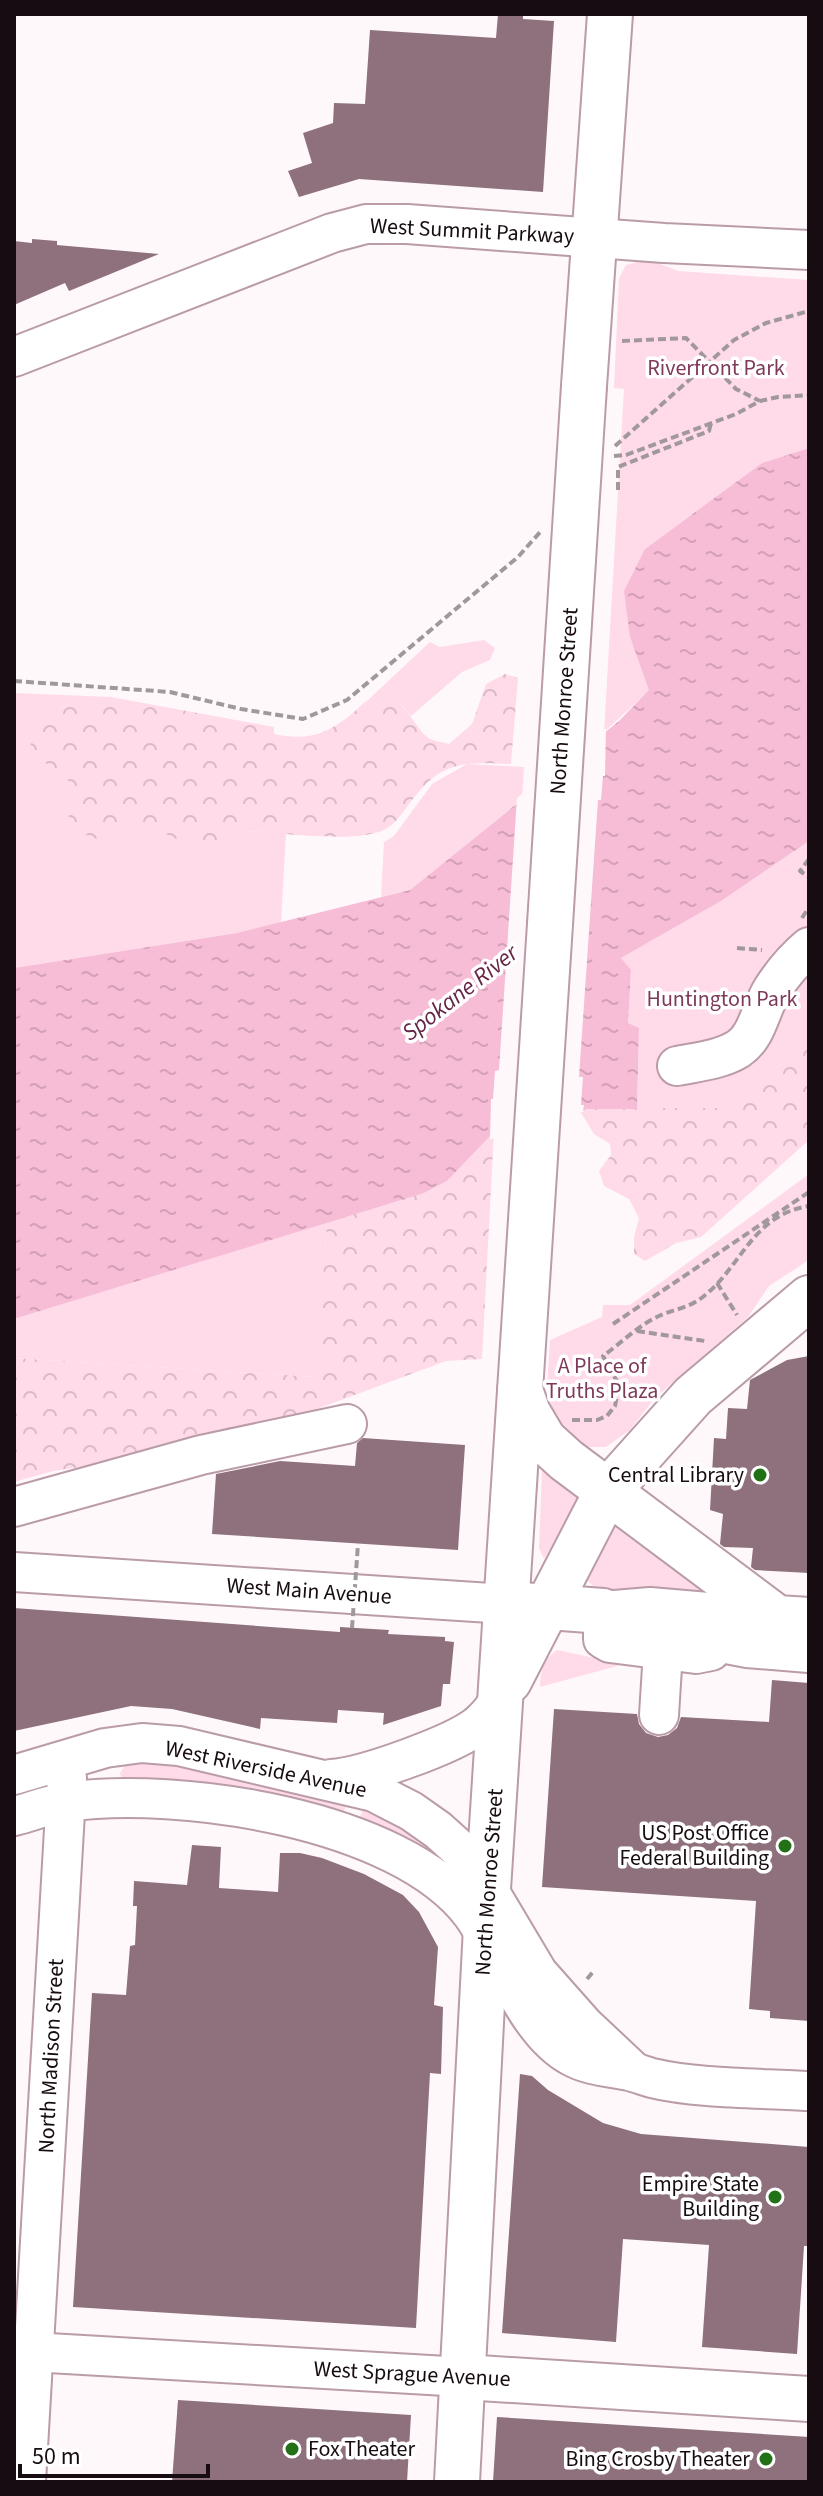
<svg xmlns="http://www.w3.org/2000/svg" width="823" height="2496" viewBox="0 0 823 2496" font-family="'Source Sans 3',sans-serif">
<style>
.green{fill:#ffdae9}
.forest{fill:url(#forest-crowns)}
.water{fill:url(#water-ripples)}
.pier{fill:#fff8fb}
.building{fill:#8e717d}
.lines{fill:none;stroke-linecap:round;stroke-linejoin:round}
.minor-casing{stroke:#ba9ca8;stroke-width:42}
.major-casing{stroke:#ba9ca8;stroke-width:48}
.path{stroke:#a1989c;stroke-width:4;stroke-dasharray:8 4;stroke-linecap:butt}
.minor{stroke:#fff;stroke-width:38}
.major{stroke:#fff;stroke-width:44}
.major-bridge-casing{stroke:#ba9ca8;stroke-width:48;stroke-linecap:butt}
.path-bridge{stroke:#a1989c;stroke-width:4;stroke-dasharray:8 4;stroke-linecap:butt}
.major-bridge{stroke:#fff;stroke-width:44}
.poi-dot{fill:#237117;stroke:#fff;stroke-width:3}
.labels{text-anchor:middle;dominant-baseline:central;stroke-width:7;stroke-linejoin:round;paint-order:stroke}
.street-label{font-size:22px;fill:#170c11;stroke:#fff}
.park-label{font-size:22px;fill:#7e395b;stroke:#fff}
.poi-label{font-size:22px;fill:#170c11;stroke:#fff;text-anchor:end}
.water-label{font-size:24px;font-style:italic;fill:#662446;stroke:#fff}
</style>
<defs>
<pattern id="forest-crowns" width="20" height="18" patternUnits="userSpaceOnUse" patternTransform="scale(2)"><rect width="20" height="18" fill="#ffdae9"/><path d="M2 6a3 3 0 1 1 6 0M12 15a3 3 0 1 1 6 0" fill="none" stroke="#dabac7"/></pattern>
<pattern id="water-ripples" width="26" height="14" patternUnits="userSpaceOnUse" patternTransform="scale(2)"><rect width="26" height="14" fill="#f7bcd6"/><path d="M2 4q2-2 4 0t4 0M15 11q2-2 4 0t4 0" fill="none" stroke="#d3a0b7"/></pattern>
</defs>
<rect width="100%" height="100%" fill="#fff8fb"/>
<!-- green -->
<g class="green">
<polygon points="648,259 678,271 809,280 809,448 762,463 645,549 630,637 650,690 604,732 624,389 614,388 619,278 626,265"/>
<polygon points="484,640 495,648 490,660 462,672 411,716 402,705 369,699 430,642 440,647"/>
<polygon points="14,693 86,696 38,718 40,760 68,776 248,831 286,833 281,923 237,933 14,968"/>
<polygon points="467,764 524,767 522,799 410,890 381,897 384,842 394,836 432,784"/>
<polygon points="809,841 809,1044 720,1108 637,1109 639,1029 628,1023 631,971 621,958 721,901"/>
<polygon points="809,1174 809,1260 769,1286 748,1317 654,1399 630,1430 606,1447 584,1447 570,1439 553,1418 547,1387 550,1340 602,1317 603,1305 630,1305"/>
<polygon points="327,1222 317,1377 14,1358 14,1319"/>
<polygon points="545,1461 583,1494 544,1559 539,1548 542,1471"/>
<path d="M617,1521l104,75 -2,8 -121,-15c-12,-7 -13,-13 -16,-26z"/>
<path d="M557,1650l61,13 -1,3 -77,21c0,-16 4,-28 17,-37z"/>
<polygon points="165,1761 346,1800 346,1807 342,1813 122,1780 120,1773 127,1762"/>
<polygon points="367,1797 447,1861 446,1866 359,1820 363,1809 363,1799"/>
</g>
<!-- forest -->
<g class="forest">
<path d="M505,674l13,4 -7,86c-40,-1 -66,-5 -94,30 -9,10 -17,25 -28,33 -24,18 -109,6 -140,4l-23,17 -31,-1 -32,-14 -35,-3 -31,9 -28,-11 -1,-52 -28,-16 -10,-13 8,-29 48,-22 25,1 163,30v7c34,7 53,1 80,-22 8,-7 15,-16 26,-16 24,0 31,26 46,40 5,5 16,6 23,8l23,-20 14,-40z"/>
<polygon points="809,1044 809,1140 701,1237 676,1243 645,1261 634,1254 634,1237 639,1218 629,1199 604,1186 599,1171 611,1155 610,1144 594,1134 578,1108 720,1108"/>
<polygon points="494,1132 482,1359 446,1361 274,1425 101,1464 53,1471 14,1482 14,1358 316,1377 327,1222 424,1193 447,1181"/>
</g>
<!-- water -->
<polygon class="water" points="809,448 809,841 721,901 621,958 631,970 628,1023 639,1028 637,1109 550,1109 494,1132 447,1181 424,1193 14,1319 14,968 237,933 410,890 619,721 649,690 630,637 624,591 645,549 762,463"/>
<!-- pier -->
<polygon class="pier" points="602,729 606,729 605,776 603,776 601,800 598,800 579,1077 583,1077 581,1105 584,1105 583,1112 551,1113 511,1126 490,1140 491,1099 493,1099 495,1071 499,1070 517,798"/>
<!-- building -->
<g class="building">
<polygon points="498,14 523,14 523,19 554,21 543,192 359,179 299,197 288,171 312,163 303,133 333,123 334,103 365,104 370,30 496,38"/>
<polygon points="32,239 57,241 57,245 159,254 69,291 65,283 14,305 14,241 32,243"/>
<polygon points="809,1356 809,1573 755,1570 751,1567 753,1548 724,1547 720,1544 723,1514 710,1510 714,1438 726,1439 728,1408 747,1409 750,1380 787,1360"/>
<polygon points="363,1438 465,1445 458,1550 212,1534 216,1474 280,1461 355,1466 357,1443"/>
<polygon points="14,1608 340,1632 340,1627 389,1630 388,1634 445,1637 445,1641 454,1642 450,1684 443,1684 441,1706 383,1725 384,1713 338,1710 337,1723 261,1718 260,1729 172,1709 131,1706 14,1731"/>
<polygon points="772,1680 809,1683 809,2021 770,2018 770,2011 749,2009 756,1901 542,1887 554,1709 637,1714 639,1724 646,1733 658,1737 668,1735 677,1728 681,1717 769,1722"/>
<polygon points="192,1845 221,1847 219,1888 278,1892 280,1853 300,1853 322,1858 364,1874 403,1895 419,1912 438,1947 434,2005 443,2007 441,2074 430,2073 416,2328 73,2307 92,1993 126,1995 130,1946 135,1945 137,1906 133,1906 134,1881 187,1885"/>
<polygon points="520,2074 532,2076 548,2090 603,2123 641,2134 809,2147 809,2246 804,2246 797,2354 702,2347 709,2245 623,2239 616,2342 502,2333"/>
<polygon points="178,2400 411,2415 407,2482 172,2482"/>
<polygon points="497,2417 809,2437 809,2482 493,2482"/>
</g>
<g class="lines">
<defs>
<g id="minor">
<polyline points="14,357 332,233 366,224 407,224 664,243 809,250"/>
<path d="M677,1066c20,-4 43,-6 61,-17 20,-13 22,-40 34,-59 10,-16 23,-31 37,-43"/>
<polyline points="14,1507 201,1455 347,1424"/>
<polyline points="14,1572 506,1604"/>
<polyline points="711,1651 696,1654 610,1643 603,1639 603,1611 650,1607 777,1618"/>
<polyline points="659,1715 663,1651"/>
<polyline points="14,1775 105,1748 142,1743 179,1746 374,1792 411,1811 438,1830 458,1848 488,1889 538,1973 584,2025 634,2072"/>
<path d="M331,1779c32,-2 121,-34 146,-53 10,-8 17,-17 24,-28"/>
<path d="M14,1816c17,-4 35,-12 52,-14 112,-16 334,16 406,112 29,40 53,117 99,142 17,10 39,11 58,15 8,2 16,5 23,7 45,11 110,10 157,13"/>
<polyline points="14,2351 464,2377"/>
<polyline points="26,2482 67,1778"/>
</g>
<g id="major">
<polyline points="584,386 610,14"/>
<polyline points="520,1390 528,1413 544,1440 566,1460 777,1618 809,1620"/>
<polyline points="521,1605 603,1611 648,1626 747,1645 809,1650"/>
<polyline points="509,1681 606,1493 693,1396 809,1298"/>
<polyline points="464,2377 809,2399"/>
<polyline points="457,2482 488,1889 550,924"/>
</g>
</defs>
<!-- minor casing -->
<use href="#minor" class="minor-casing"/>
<!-- major casing -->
<use href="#major" class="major-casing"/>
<!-- path -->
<g class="path">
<polyline points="622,341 686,338 736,389 760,401"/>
<polyline points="615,446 734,340 766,323 809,311"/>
<polyline points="614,456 626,455 736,414 760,401 778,397 809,395"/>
<polyline points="618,490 618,467 709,431 711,423"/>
<polyline points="14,681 170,692 241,709 303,719 347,700 518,557 541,531"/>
<polyline points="809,859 800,871 809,877"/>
<polyline points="802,918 809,907"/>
<polyline points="737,948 762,950"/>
<polyline points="717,1283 737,1315"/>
<polyline points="613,1324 809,1192"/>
<polyline points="637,1331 705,1341"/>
<path d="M572,1420h25l10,-4 8,-10 4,-21 -16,-29c18,-13 36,-31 56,-40 15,-7 31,-8 45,-20 38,-30 48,-81 105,-90"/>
<polyline points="587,1979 593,1972"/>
</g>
<!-- minor -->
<use href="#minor" class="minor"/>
<!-- major -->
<use href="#major" class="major"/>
<defs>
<polyline id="major-bridge" points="550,924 584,386"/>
</defs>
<!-- major-bridge casing -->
<use href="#major-bridge" class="major-bridge-casing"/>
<!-- path-bridge -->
<polyline class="path-bridge" points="352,1628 358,1544"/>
<!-- major-bridge -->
<use href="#major-bridge" class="major-bridge"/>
</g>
<!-- markers -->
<g class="poi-dot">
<circle cx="760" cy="1475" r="8"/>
<circle cx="785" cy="1846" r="8"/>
<circle cx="775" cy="2197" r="8"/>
<circle cx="292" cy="2449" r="8"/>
<circle cx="766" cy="2459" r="8"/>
</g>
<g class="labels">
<!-- street labels -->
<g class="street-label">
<text transform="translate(472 231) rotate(3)">West Summit Parkway</text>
<text transform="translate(564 701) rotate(-86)">North Monroe Street</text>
<text transform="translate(309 1591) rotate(4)">West Main Avenue</text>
<text transform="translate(266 1769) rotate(12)">West Riverside Avenue</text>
<text transform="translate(489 1882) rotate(-86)">North Monroe Street</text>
<text transform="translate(51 2056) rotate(-87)">North Madison Street</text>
<text transform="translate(412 2374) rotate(3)">West Sprague Avenue</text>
</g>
<!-- park labels -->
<g class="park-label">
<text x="716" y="368">Riverfront Park</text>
<text x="722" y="999">Huntington Park</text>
<text x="602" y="1366">A Place of<tspan x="602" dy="25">Truths Plaza</tspan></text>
</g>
<!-- poi labels -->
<g class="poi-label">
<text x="744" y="1475">Central Library</text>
<text x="769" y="1833">US Post Office<tspan x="769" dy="25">Federal Building</tspan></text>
<text x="759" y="2184">Empire State<tspan x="759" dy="25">Building</tspan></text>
<text x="308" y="2449" text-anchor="start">Fox Theater</text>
<text x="750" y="2459">Bing Crosby Theater</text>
</g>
<!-- water labels -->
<g class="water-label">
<text transform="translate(460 993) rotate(-38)">Spokane River</text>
</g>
</g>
<!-- border -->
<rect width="823" height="2496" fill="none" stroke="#170c11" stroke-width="32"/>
<!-- scale -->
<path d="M20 2464v12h188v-12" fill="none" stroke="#170c11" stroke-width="4"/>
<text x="32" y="2464" font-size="24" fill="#170c11" stroke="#ffffff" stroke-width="6" paint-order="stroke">50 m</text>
</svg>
